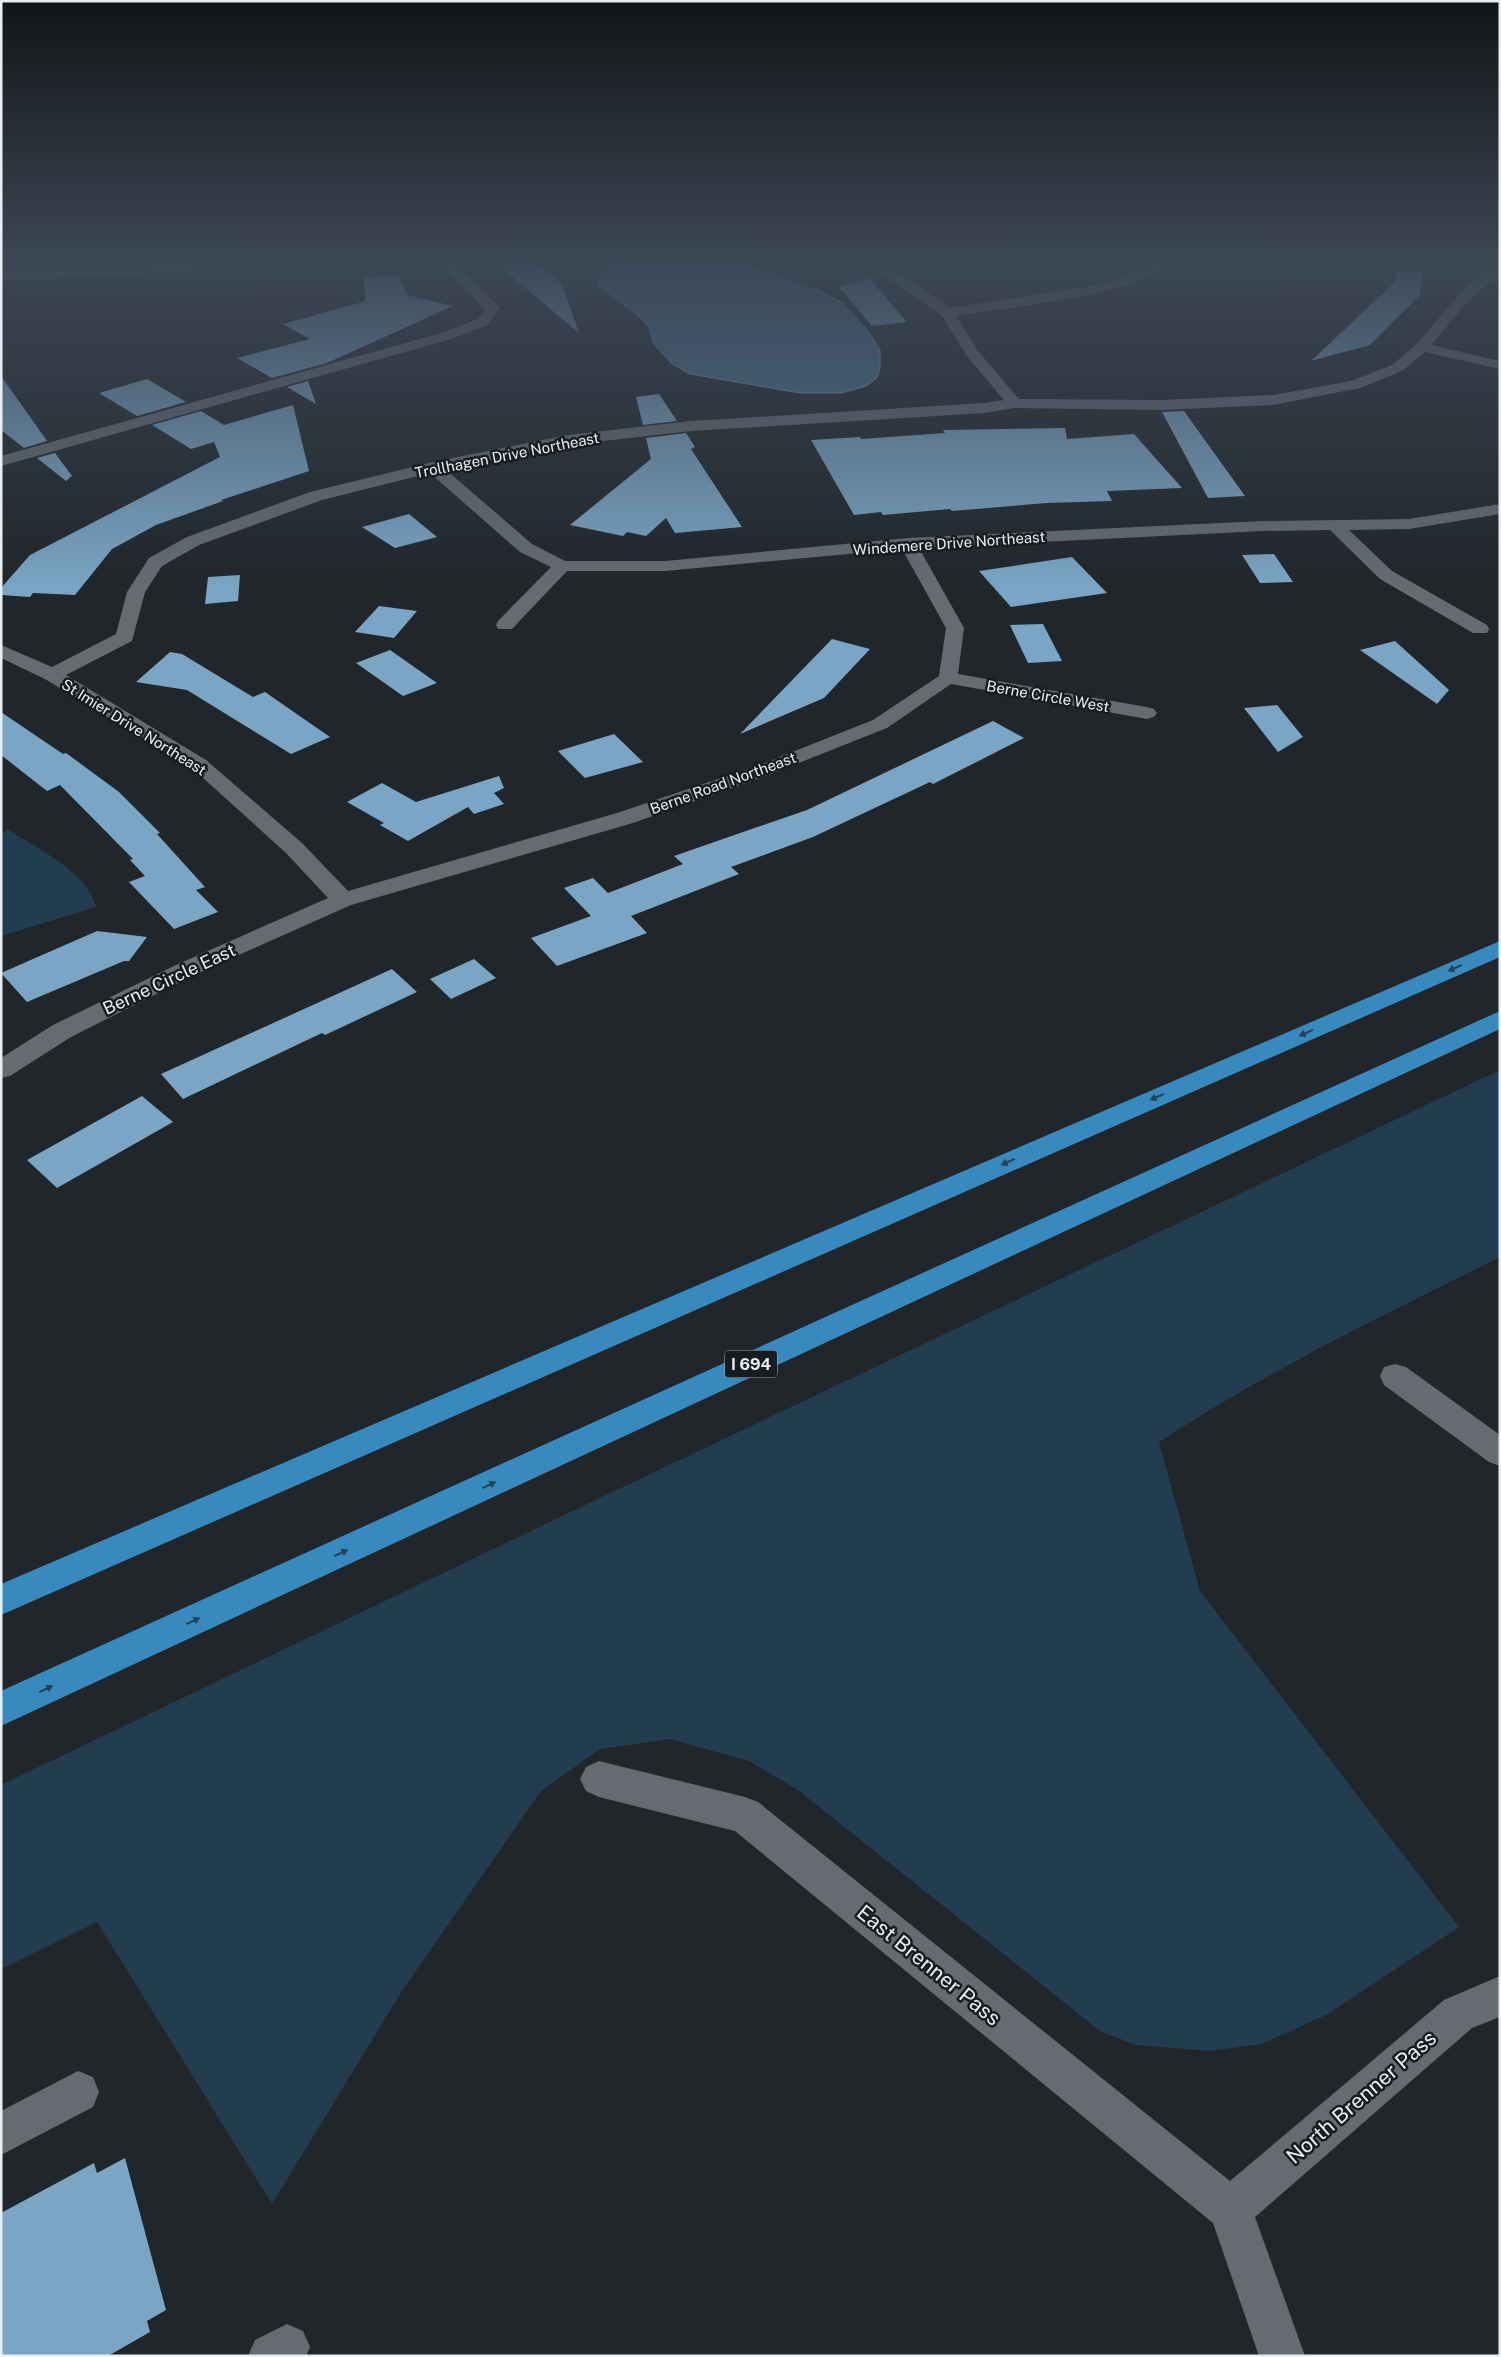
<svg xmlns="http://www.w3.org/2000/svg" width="1501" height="2357" viewBox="0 0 1501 2357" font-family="'Public Sans',sans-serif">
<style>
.green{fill:#223d50}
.water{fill:#4d7694;stroke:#7c9ab0}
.building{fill:#7aa5c4}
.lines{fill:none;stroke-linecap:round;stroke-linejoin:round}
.street{fill:#656b71;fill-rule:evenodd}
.highway{fill:#3889bd;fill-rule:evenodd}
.oneway{fill:#224257}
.labels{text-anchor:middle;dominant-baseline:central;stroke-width:5;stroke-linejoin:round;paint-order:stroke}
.far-street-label{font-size:15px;fill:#eaeef1;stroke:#161c20}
.shield{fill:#161c20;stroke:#aaafb2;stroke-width:1}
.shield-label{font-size:16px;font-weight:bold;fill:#eaeef1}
.street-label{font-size:18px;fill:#eaeef1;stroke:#161c20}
.near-street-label{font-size:21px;fill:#eaeef1;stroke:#161c20}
</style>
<rect width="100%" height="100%" fill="#20262a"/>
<!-- green -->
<g class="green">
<polygon points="1,259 337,259 1,274"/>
<path d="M7,829c28,18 81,43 89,78l-95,29v-100z"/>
<path d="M1500,1070v187c-116,58 -233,114 -341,185l41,149 259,336 -131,87 -66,30 -53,7 -73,-6 -36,-14 -302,-241 -49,-29 -79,-22 -70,10 -59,42 -139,200 -130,213 -175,-282 -96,47v-184l584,-280z"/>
</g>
<!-- water -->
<path class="water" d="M625,259h104l89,31 25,13 26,29 11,18v18l-3,10 -11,8 -24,7h-42l-110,-19 -18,-10 -19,-21 -4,-16 -10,-11 -41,-31c5,-15 11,-22 27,-26z"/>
<!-- building -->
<g class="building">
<polygon points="491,259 531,259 562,284 579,333"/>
<polygon points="1397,270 1423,273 1420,295 1370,345 1311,361 1395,282"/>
<polygon points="399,275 407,295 453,306 327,363 272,378 237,358 310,339 283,324 366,301 363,278"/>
<polygon points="869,278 907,322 872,326 839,287"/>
<polygon points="1,376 28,414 47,441 24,448 1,430"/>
<polygon points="147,379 186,402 137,416 99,393"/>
<polygon points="308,381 316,404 287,387"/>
<polygon points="659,394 677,421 643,425 636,397"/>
<polygon points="293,405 309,471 221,500 223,501 156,525 112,549 75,595 33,593 30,597 1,595 1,588 30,555 220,457 214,442 191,449 152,425 201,411 224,425"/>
<polygon points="1184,411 1245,496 1208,498 1162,412"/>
<polygon points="1065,428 1067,439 1134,434 1182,488 1107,491 1112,501 1047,503 952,511 950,509 883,515 881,512 854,515 811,440 860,437 861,439 945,433 943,430"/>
<polygon points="686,433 695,447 691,449 742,527 675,533 666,518 646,536 627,532 623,536 570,525 651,459 646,438"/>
<polygon points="55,453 72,476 66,481 37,458"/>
<polygon points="409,514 437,537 395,548 362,527"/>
<polygon points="1274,554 1293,582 1260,583 1242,555"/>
<polygon points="1072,557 1107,593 1011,607 979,571"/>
<polygon points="240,575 238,601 205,604 208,577"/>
<polygon points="379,606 417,611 394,638 355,632"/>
<polygon points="1043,624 1062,661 1028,663 1010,625"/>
<polygon points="832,639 870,649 824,698 740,734"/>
<polygon points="1395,641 1449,690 1437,704 1360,650"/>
<polygon points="390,650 437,683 403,696 356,663"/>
<polygon points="170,652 182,654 253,697 265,692 330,737 291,754 187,690 136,682"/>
<polygon points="1277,705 1303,737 1278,752 1244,708"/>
<polygon points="1,712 63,754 66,753 119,792 160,833 157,834 205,887 196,890 218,912 174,929 129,882 145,876 130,860 133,859 60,785 47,791 1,755"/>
<polygon points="993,721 1024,738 933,784 930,782 813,837 731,867 739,874 631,916 647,933 557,966 531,938 591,916 564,888 593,878 608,893 683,864 674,856 807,810"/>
<polygon points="614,734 643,762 585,778 558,751"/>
<polygon points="499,776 504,788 494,793 504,804 474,814 468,807 408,841 380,825 384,823 347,802 382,783 416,802"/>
<polygon points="97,931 147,937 129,961 124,961 27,1002 1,973"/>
<polygon points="474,959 496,978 451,999 430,979"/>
<polygon points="392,969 417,992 325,1035 322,1033 183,1099 161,1074"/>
<polygon points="142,1096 173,1122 57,1188 27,1160"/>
<polygon points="125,2158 166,2310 147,2321 150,2332 108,2356 1,2356 1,2213 94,2163 97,2173"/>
</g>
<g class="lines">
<!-- street -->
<g class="street">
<polygon points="278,259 367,259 361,263 1,281 1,273"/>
<polygon points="436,259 450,259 497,305 499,308 488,325 451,339 1,466 1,456 441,333 478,319 485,309"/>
<path d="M855,259h16l39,21 40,28 147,-23 55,-19 9,-7h14c-27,35 -173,49 -219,57l22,35 41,48 144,1 110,-5 78,-14 41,-16 25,-21 43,-51 35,-29 5,-1v11l-30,25 -39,46 69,16v8l-75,-17 -23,19 -42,17 -87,17 -110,5 -148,-2 -31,5 -293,18 -123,14 -123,24 87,75 33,17h100l243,-23 354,-17 147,-2 91,-15v10l-91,15 -60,1 43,41 95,54 2,4 -2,4h-14l-93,-54 -50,-49 -68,1 -343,17 45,80 -6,46 189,33 7,2 3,4 -3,4 -7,2 -196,-35 -64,44 -116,46 -138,49 -282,82 -157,70 -123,62 -61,39 -9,2v-20l52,-33 123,-60 152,-67 -42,-45 -94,-85 -147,-89 -44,-21v-13l51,22 64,-33 11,-42 22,-34 38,-21 123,-45 123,-30 135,-27 123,-14 293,-18 20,-3 -37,-44 -25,-40 -42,-30zM430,473l90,79 31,15 -53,54 -2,4 2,4h14l55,-58h98l237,-22 44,79 -7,48 -66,44 -116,46 -140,47 -269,78 -46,-48 -96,-83 -140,-85 66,-34 13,-49 17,-26 37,-21 123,-45z"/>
<polygon points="1395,1364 1406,1367 1500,1435 1500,1466 1489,1462 1384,1385 1380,1376 1384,1367"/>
<polygon points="599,1761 745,1797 758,1802 1230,2181 1444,2000 1500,1976 1500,2017 1472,2028 1255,2217 1305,2356 1259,2356 1213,2223 735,1831 599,1797 586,1791 580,1779 586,1767"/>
<polygon points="78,2071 93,2077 99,2092 93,2107 1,2155 1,2111"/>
<polygon points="287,2324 303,2331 310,2347 306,2356 248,2356 255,2340"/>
</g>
<!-- highway -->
<g class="highway">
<polygon points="1500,941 1500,957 1,1615 1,1584"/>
<polygon points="1500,1011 1500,1029 1,1726 1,1691"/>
</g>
</g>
<!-- one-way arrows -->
<defs><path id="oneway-solid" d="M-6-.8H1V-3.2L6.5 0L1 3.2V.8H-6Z" transform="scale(1.25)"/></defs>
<g class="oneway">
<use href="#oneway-solid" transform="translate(1455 968) rotate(156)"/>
<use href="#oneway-solid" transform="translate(1306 1033) rotate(156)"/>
<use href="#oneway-solid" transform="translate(1157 1097) rotate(156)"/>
<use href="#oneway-solid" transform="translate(1008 1162) rotate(156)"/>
<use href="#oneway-solid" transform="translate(489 1485) rotate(-25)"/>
<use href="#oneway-solid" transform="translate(341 1553) rotate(-25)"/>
<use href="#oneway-solid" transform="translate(193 1621) rotate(-25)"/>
<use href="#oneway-solid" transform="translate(46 1689) rotate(-25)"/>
</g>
<!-- sky -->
<linearGradient id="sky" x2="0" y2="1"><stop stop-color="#121517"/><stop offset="0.44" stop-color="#3c4755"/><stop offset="1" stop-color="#3c4755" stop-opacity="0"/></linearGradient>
<rect width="1501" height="589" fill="url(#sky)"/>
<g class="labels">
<!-- far-street labels -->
<g class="far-street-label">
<text transform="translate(507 455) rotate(-11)">Trollhagen Drive Northeast</text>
<text transform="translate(949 543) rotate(-4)">Windemere Drive Northeast</text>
<text transform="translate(1048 696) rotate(10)">Berne Circle West</text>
<text transform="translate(134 727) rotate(32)">St Imier Drive Northeast</text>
<text transform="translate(723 783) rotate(-20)">Berne Road Northeast</text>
</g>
<!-- shield labels -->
<rect class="shield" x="725" y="1350.5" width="52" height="27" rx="4"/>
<g class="shield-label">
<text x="751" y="1364">I 694</text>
</g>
<!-- street labels -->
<g class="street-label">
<text transform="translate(169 979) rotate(-25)">Berne Circle East</text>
</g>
<!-- near-street labels -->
<g class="near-street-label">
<text transform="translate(929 1965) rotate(39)">East Brenner Pass</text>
<text transform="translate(1361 2097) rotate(-41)">North Brenner Pass</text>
</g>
</g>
<!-- border -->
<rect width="1501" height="2357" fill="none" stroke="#eaeef1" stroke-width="5"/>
</svg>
